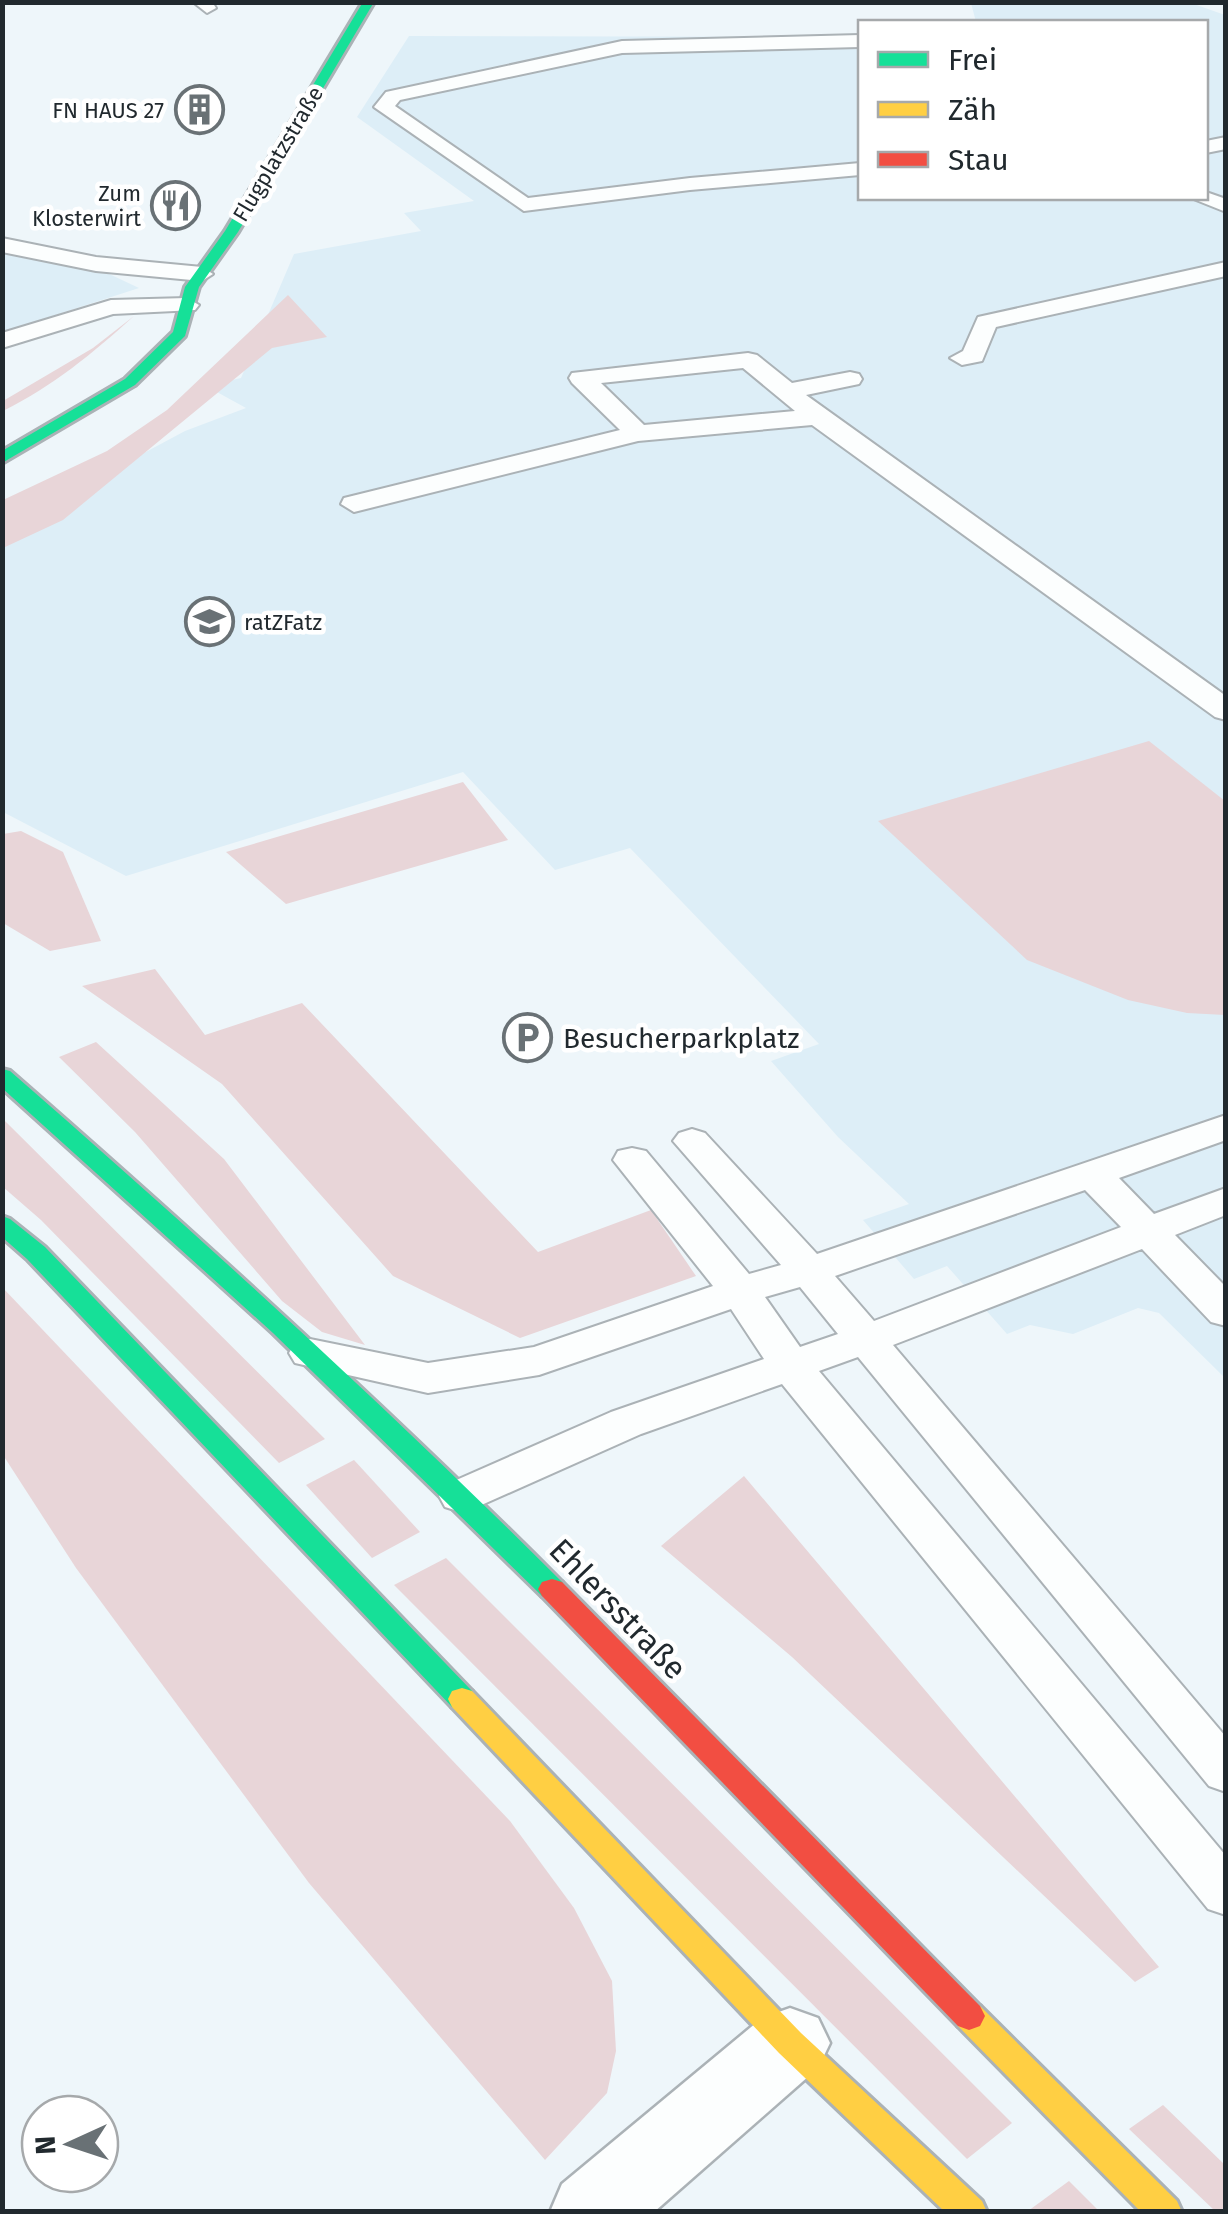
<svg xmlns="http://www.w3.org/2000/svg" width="1228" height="2214" viewBox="0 0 1228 2214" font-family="'Fira Sans',sans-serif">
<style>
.built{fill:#ddeef7}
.green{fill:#e8d5d8}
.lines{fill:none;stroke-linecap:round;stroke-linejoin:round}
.lane-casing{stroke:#abb2b6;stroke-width:4}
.street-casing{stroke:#abb2b6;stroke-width:5}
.fast-casing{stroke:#abb2b6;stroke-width:6}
.slow-casing{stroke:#abb2b6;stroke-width:6}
.jam-casing{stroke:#abb2b6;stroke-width:6}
.lane{fill:#fcfefe;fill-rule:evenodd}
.street{fill:#fcfefe;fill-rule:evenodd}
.fast{fill:#16e098;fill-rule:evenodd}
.slow{fill:#ffcf43;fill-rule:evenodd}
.jam{fill:#f24e42;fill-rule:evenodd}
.labels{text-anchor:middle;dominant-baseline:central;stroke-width:9;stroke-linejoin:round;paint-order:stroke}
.far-poi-label{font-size:22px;fill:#21292e;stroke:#fff;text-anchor:end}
.far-street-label{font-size:22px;fill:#21292e;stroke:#fff}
.poi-label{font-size:28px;fill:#21292e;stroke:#fff;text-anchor:start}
.near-street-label{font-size:32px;fill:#21292e;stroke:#fff}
</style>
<rect width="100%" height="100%" fill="#eef6fa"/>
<!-- built -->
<g class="built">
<polygon points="1188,2 1225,15 1225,1378 1159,1313 1138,1308 1073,1334 1030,1325 1007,1334 947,1266 914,1279 863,1220 909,1204 838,1137 771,1061 819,1044 630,848 555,870 463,772 126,876 3,812 2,529 185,431 246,408 206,386 241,378 294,254 421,231 404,213 474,201 357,117 409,36 860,37 860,198 1206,198 1206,22 976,22 971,3"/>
<polygon points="2,252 105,272 139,288 3,332"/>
</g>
<!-- green -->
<g class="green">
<polygon points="288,295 327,337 272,348 63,520 3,548 3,500 107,451 167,410"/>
<path d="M134,316c-42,38 -81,70 -131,95v-10l90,-53z"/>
<polygon points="1149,741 1225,801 1225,1015 1187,1013 1128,1000 1027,960 878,821"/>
<polygon points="463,782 508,840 286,904 226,852"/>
<polygon points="21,831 63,852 101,941 50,951 3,923 3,834"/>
<polygon points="155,969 205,1035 302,1003 538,1252 651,1210 696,1276 520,1338 393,1276 222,1084 82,986"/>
<polygon points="96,1042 224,1159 365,1345 322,1332 282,1301 135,1132 59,1057"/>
<polygon points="3,1119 6,1122 325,1439 279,1463 41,1220 3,1187"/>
<polygon points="2,1287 510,1821 574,1908 612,1981 616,2051 607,2093 545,2160 309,1883 76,1568 3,1455"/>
<polygon points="354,1460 420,1532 372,1558 306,1485"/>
<polygon points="744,1476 1159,1967 1135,1982 792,1657 661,1546"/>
<polygon points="446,1558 1012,2123 967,2159 394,1585"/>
<polygon points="1163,2105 1225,2165 1225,2211 1215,2211 1129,2129"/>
<polygon points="1069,2181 1099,2211 1028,2211"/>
</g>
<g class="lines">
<defs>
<g id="lane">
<polygon points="193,2 212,2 216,8 207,13"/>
<polygon points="860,35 860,47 622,53 400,100 395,106 528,198 690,178 860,163 860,175 690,190 524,211 374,107 386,92 622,41"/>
<polygon points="1226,137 1226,149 1206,153 1206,141"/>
<polygon points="1206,192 1226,199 1226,212 1191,198 1206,198"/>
<polygon points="2,238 96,257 202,267 213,274 202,281 96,271 2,252"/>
<polygon points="1226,262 1226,276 996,327 982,361 962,365 950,358 963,351 978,317"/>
<polygon points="187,298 199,305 195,310 113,314 2,348 2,333 111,300"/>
<path d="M748,353l9,2 35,28 58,-11 9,2 3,5 -3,5 -53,11 420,301v24l-11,-3 -403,-292 -174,16 -284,71 -13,-8 3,-6 276,-68 -48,-47 -3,-5 3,-5zM743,368l52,43 -151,14 -43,-42z"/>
<path d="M1226,1115v25l-107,38 35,36 72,-26v27l-51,20 51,52v39l-15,-4 -69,-73 -249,96 333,392v55l-17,-6 -351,-429 -39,14 407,485v59l-18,-6 -426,-525 -141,50 -164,73 -16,5 -16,-5 -6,-11 6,-11 166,-73 153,-53 -33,-50 -192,66 -111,18 -133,-30 -6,-10 6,-10 15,-4 118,24 106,-16 179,-61 -100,-126 5,-9 14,-3 14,3 103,123 32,-9 -108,-124 6,-8 13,-4 13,4 112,121zM1085,1190l36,37 -247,94 -39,-45zM800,1287l38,47 -38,13 -35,-50z"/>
</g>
<polygon id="street" points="790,2008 818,2018 830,2043 818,2068 654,2212 550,2212 562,2184 762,2018"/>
<g id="fast">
<polygon points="363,2 374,2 238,232 199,287 185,336 135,385 2,463 2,451 125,379 173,332 185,287 225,231"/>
<path d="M2,1069l8,2c189,165 374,333 552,511l4,7 -4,7 -10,3 -10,-3 -269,-263 -271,-245z"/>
<polygon points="2,1216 10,1219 45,1247 472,1691 476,1699 472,1707 462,1710 452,1707 27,1259 2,1237"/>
</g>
<g id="slow">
<polygon points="462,1688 472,1691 801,2033 982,2201 987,2212 945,2212 779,2053 452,1707 448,1699 452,1691"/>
<polygon points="969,2002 980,2006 1177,2201 1182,2212 1141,2212 958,2026 953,2016 958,2006"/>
</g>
<polygon id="jam" points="552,1579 562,1582 980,2006 985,2016 980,2026 969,2030 958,2026 542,1596 538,1589 542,1582"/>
</defs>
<!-- lane casing -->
<use href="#lane" class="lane-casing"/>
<!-- street casing -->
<use href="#street" class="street-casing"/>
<!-- fast casing -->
<use href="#fast" class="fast-casing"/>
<!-- slow casing -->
<use href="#slow" class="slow-casing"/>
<!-- jam casing -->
<use href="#jam" class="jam-casing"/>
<!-- lane -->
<use href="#lane" class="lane"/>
<!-- street -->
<use href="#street" class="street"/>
<!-- fast -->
<use href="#fast" class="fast"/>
<!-- slow -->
<use href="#slow" class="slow"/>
<!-- jam -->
<use href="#jam" class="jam"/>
</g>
<!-- icons -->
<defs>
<symbol id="building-ring" viewBox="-11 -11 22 22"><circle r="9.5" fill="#fff" stroke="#697175" stroke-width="1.5"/><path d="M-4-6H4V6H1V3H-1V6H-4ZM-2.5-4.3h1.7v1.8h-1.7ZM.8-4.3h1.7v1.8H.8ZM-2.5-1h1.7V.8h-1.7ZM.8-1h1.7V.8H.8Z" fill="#697175"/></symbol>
<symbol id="restaurant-ring" viewBox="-11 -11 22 22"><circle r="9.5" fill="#fff" stroke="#697175" stroke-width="1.5"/><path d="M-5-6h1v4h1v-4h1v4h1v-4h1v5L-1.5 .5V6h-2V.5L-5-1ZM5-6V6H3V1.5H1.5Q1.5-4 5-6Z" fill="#697175"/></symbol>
<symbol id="school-ring" viewBox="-11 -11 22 22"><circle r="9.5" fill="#fff" stroke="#697175" stroke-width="1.5"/><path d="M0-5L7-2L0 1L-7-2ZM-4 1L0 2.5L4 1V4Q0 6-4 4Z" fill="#697175"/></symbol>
<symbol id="parking-ring" viewBox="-11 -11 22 22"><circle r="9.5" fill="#fff" stroke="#697175" stroke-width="1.5"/><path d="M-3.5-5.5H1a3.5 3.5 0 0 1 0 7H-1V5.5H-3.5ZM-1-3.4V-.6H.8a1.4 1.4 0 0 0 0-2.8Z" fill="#697175"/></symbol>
</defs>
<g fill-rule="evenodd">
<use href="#building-ring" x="172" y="82" width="55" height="55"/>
<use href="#restaurant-ring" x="148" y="178" width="55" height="55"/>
<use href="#school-ring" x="182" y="594" width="55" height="55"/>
<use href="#parking-ring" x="500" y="1010" width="55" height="55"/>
</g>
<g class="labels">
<!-- far-poi labels -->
<g class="far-poi-label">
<text x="164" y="110">FN HAUS 27</text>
<text x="141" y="193">Zum<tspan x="141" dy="25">Klosterwirt</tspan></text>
<text x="244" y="622" text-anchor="start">ratZFatz</text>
</g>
<!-- far-street labels -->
<g class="far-street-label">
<text transform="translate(278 154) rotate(-59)">Flugplatzstraße</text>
</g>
<!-- poi labels -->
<g class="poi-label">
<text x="563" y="1038">Besucherparkplatz</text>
</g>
<!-- near-street labels -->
<g class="near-street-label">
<text transform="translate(618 1609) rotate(46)">Ehlersstraße</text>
</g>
</g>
<!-- border -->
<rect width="1228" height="2214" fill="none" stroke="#21292e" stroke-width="10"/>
<!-- legend -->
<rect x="858" y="20" width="350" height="180" fill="#ffffff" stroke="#a6a9ab" stroke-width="2.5"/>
<rect x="878" y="52" width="50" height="15" fill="#16e098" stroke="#a6a9ab" stroke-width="2.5"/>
<text x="948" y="70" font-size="30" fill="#21292e">Frei</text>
<rect x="878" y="102" width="50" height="15" fill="#ffcf43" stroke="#a6a9ab" stroke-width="2.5"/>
<text x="948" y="120" font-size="30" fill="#21292e">Zäh</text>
<rect x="878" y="152" width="50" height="15" fill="#f24e42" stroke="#a6a9ab" stroke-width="2.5"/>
<text x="948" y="170" font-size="30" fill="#21292e">Stau</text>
<!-- north arrow -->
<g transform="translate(70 2144) rotate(267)"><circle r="48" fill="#ffffff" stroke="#a6a9ab" stroke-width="2.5"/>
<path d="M0-8L18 38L0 25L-18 38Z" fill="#697175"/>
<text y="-15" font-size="28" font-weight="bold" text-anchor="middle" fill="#21292e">N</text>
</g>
</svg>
